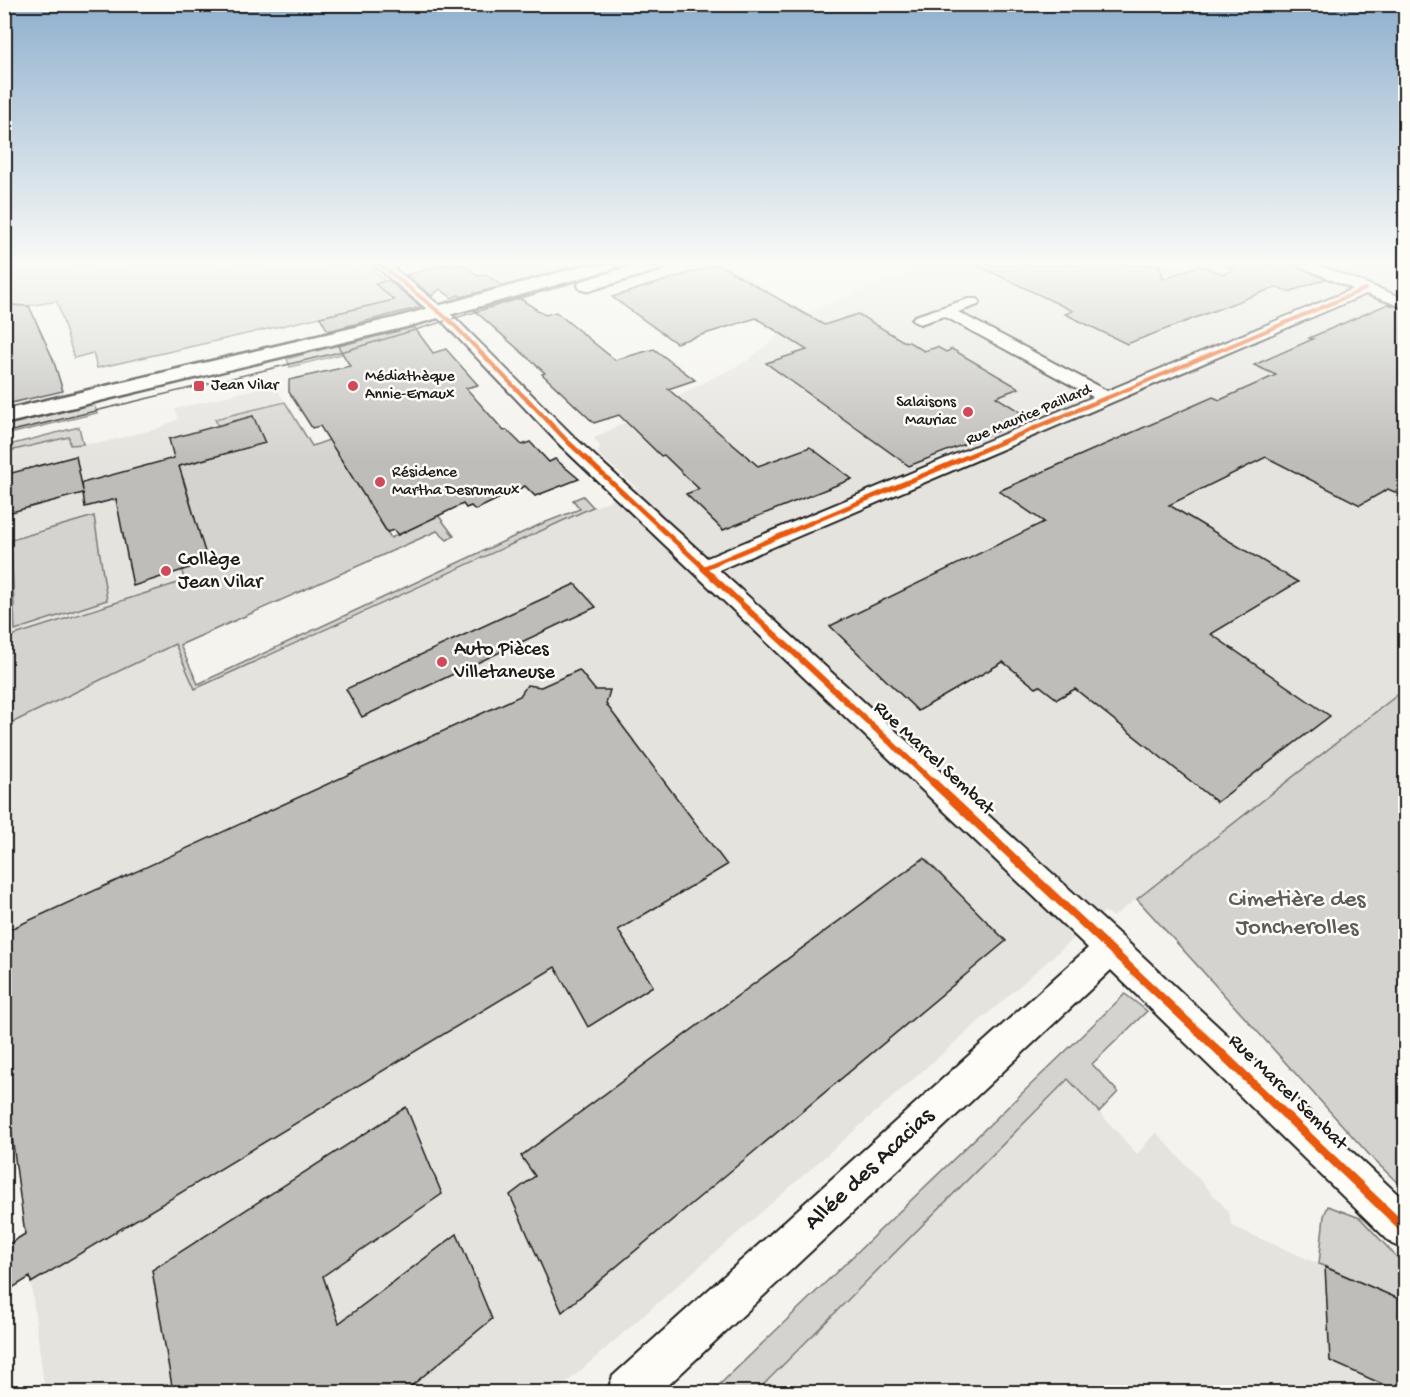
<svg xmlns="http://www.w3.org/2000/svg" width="1410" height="1397" viewBox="0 0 1410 1397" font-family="'Gochi Hand',sans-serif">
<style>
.built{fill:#e4e3de}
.green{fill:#d4d3cf;stroke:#787876;stroke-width:1.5}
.building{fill:#bebdba;stroke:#1c1c1c;stroke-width:1.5}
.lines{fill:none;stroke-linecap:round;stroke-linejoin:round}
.minor-casing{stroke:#1c1c1c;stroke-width:4}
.tertiary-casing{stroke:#1c1c1c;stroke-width:5}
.minor{fill:#fdfcf7;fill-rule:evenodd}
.tertiary{fill:#fdfcf7;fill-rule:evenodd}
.tram{stroke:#1c1c1c;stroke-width:1.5}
.cycleway-far4-casing{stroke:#fdfcf7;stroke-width:6}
.cycleway-far3-casing{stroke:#fdfcf7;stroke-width:8}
.cycleway-far2-casing{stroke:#fdfcf7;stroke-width:10}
.cycleway-far1-casing{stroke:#fdfcf7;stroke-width:11}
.cycleway-casing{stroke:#fdfcf7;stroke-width:13}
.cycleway-far4{stroke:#e8590c;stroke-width:4}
.cycleway-far3{stroke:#e8590c;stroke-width:4.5}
.cycleway-far2{stroke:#e8590c;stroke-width:6}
.cycleway-far1{stroke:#e8590c;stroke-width:8}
.cycleway{stroke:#e8590c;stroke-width:9}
.poi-dot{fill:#d1495b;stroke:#fdfcf7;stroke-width:2}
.labels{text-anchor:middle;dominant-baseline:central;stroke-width:5;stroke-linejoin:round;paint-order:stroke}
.far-poi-label{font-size:16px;fill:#1c1c1c;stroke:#fdfcf7;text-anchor:start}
.far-street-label{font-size:16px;fill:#1c1c1c;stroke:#fdfcf7}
.poi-label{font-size:20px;fill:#1c1c1c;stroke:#fdfcf7;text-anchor:start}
.street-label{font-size:20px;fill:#1c1c1c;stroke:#fdfcf7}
.near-park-label{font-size:24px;fill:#5c5c5b;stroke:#fdfcf7}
.near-street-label{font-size:24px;fill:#1c1c1c;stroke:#fdfcf7}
</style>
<rect width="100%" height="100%" fill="#f4f3ee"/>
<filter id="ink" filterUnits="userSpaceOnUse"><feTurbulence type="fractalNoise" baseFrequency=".0167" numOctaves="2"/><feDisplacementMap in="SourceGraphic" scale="12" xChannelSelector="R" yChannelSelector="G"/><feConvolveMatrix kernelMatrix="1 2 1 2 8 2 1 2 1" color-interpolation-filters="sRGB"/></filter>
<g filter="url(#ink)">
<!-- built -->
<g class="built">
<polygon points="475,265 571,265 506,289"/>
<polygon points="923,265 1405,265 1405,689 1113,917 1105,911 556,1392 45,1392 4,1076 4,446 79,427 83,443 100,443 156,429 178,419 175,409 274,384 374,549 175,647 196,689 637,488 598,454 600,446 594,438 747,361 805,314"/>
<polygon points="1073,1045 1118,1092 1099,1112 1137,1154 1156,1132 1228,1211 1232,1226 1405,1302 1405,1392 712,1392"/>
</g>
<!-- green -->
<g class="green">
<polygon points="4,265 367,265 404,298 97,368 93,353 74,358 57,301 29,306 5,305"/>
<polygon points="401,331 406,338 290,367 287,359 367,337"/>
<polygon points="285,402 312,446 329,440 391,538 438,515 454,536 447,540 437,531 180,645 198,684 541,524 580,509 573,500 583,496 593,507 195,689 175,644 5,726 5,638 184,581 182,570 207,562 184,480 177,467 265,443 253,416 218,426 215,419"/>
<polygon points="94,404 97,413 5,435 5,425"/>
<polygon points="79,427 83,444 70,445 69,437 5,452 5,446"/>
<polygon points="94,516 107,600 15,630 11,540"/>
<polygon points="1405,689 1405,1190 1374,1160 1137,899"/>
<polygon points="1125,994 1147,1011 1092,1064 1118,1092 1099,1112 1068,1079 759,1389 761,1392 712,1392"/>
<polygon points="1328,1206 1360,1218 1405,1266 1405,1302 1319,1264 1324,1216"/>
</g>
<!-- building -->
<g class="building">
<polygon points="442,265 465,265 478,276 485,274 502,286 461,297 459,295 452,298 440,289 432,296 406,275"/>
<polygon points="715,265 720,265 824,325 858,314 903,341 909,342 924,351 937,347 946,352 952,349 1019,388 996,397 1030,418 909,466 766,363 807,350 756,318 676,343 612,297"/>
<polygon points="977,265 1160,265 1163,279 1200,265 1222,274 1234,270 1226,265 1295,265 1325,279 1289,292 1276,287 1127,344 1065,314 1073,311"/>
<polygon points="388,280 421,307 328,331 320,317 394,300 375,284"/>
<polygon points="519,298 545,315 556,312 615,360 654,349 695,380 668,389 758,466 810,447 852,479 723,530 686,494 699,489 664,455 661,456 619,415 594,423 542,374 545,373 474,310"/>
<polygon points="1388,304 1406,310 1406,497 1388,489 1360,505 1266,457 1169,505 1298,582 1211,634 1330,716 1217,802 1075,689 1057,699 1040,686 1036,688 1003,662 918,711 830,626 1044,522 999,491 1213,397 1220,400 1276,375 1254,365 1313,339 1309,338"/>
<polygon points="4,305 29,306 53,359 63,391 7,404 4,368"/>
<polygon points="414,327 433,353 446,349 478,385 466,388 504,431 507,430 522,445 530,442 549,462 555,459 579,479 535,496 525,486 475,510 471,506 466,508 463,504 398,535 394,530 387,532 320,426 312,428 289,392 289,380 350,366 338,346"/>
<polygon points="253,416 265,443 179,466 208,562 133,586 116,499 85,507 83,493 4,514 4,475 76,456 83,491 82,483 174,458 169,439"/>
<polygon points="575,584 596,607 362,717 346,689"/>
<polygon points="579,670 595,690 610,690 606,704 727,865 618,930 653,986 588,1027 555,967 31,1283 30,1277 4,1293 4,1247 25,1234 4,1076 4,932 520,696 527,685 541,687"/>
<polygon points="924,858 1006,941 562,1312 510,1195 535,1176 521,1156"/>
<polygon points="406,1107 442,1194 323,1276 339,1323 457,1234 492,1319 404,1392 173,1392 152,1270"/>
<polygon points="1325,1267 1406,1302 1406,1392 1400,1392 1330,1361"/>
</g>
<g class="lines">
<defs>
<polygon id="minor" points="374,265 390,265 455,318 575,438 707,558 1093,397 944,316 920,324 915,322 912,319 915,316 968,299 978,299 980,302 978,305 958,312 1107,391 1353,289 1297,265 1318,265 1406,299 1406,308 1366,294 719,570 1122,937 1406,1202 1406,1250 1392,1244 1111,970 661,1392 607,1392 613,1376 1088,948 561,446 445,324"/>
<g id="tertiary">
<polygon points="586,265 616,265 613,269 406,327 4,424 4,410 394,318"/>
<polygon points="635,265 665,265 662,269 587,291 580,289 578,285 580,281"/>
</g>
</defs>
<!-- minor casing -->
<use href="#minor" class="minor-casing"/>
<!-- tertiary casing -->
<use href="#tertiary" class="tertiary-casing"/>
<!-- minor -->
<use href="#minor" class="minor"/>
<!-- tertiary -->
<use href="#tertiary" class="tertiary"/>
<!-- tram -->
<polyline class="tram" points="4,433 348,350 632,265"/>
<defs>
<g id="cycleway-far4">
<polyline points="381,265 450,321 527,400"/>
<polyline points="1102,400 1365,289"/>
</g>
<g id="cycleway-far3">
<polyline points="526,398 568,442 705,569"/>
<polyline points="704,568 1106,398"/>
</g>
<polyline id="cycleway-far2" points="703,568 935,784"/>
<polyline id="cycleway-far1" points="933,782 1223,1055"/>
<polyline id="cycleway" points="1221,1053 1406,1230"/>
</defs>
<!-- cycleway-far4 casing -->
<use href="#cycleway-far4" class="cycleway-far4-casing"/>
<!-- cycleway-far3 casing -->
<use href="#cycleway-far3" class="cycleway-far3-casing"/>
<!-- cycleway-far2 casing -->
<use href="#cycleway-far2" class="cycleway-far2-casing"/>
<!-- cycleway-far1 casing -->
<use href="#cycleway-far1" class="cycleway-far1-casing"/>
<!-- cycleway casing -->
<use href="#cycleway" class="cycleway-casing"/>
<!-- cycleway-far4 -->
<use href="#cycleway-far4" class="cycleway-far4"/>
<!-- cycleway-far3 -->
<use href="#cycleway-far3" class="cycleway-far3"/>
<!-- cycleway-far2 -->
<use href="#cycleway-far2" class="cycleway-far2"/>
<!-- cycleway-far1 -->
<use href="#cycleway-far1" class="cycleway-far1"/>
<!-- cycleway -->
<use href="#cycleway" class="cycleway"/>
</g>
</g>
<!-- sky -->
<linearGradient id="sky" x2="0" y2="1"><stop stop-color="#8fb0ce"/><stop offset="0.57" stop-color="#fafaf7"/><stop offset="1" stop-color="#fafaf7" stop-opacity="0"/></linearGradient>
<rect width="1410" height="461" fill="url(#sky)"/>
<!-- markers -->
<g class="poi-dot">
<rect x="193" y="380" width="12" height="12" rx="3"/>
<circle cx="353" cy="386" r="6"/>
<circle cx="968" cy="412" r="6"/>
<circle cx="380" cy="482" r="6"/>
<circle cx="166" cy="571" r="6"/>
<circle cx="442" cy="662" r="6"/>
</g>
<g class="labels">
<!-- far-poi labels -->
<g class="far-poi-label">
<text x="365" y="377">Médiathèque<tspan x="365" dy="18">Annie-Ernaux</tspan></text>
<text x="211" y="386">Jean Vilar</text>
<text x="956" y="403" text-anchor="end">Salaisons<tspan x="956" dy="18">Mauriac</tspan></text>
<text x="392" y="473">Résidence<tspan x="392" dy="18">Martha Desrumaux</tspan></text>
</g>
<!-- far-street labels -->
<g class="far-street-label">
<text transform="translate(1029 416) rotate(-23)">Rue Maurice Paillard</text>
</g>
<!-- poi labels -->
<g class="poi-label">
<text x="178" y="560">Collège<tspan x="178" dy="23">Jean Vilar</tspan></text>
<text x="454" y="650">Auto Pièces<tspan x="454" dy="23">Villetaneuse</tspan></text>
</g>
<!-- street labels -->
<g class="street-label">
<text transform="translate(933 759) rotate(43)">Rue Marcel Sembat</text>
<text transform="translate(1287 1093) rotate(44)">Rue Marcel Sembat</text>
</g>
<!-- near-park labels -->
<g class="near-park-label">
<text x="1297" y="900">Cimetière des<tspan x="1297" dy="28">Joncherolles</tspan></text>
</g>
<!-- near-street labels -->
<g class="near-street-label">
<text transform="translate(870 1170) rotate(-43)">Allée des Acacias</text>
</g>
</g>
<!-- margin -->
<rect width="1410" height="1397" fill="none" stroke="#fdfcf7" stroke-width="24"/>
<rect x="12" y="12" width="1386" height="1373" fill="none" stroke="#1c1c1c" stroke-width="2" filter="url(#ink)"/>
</svg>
